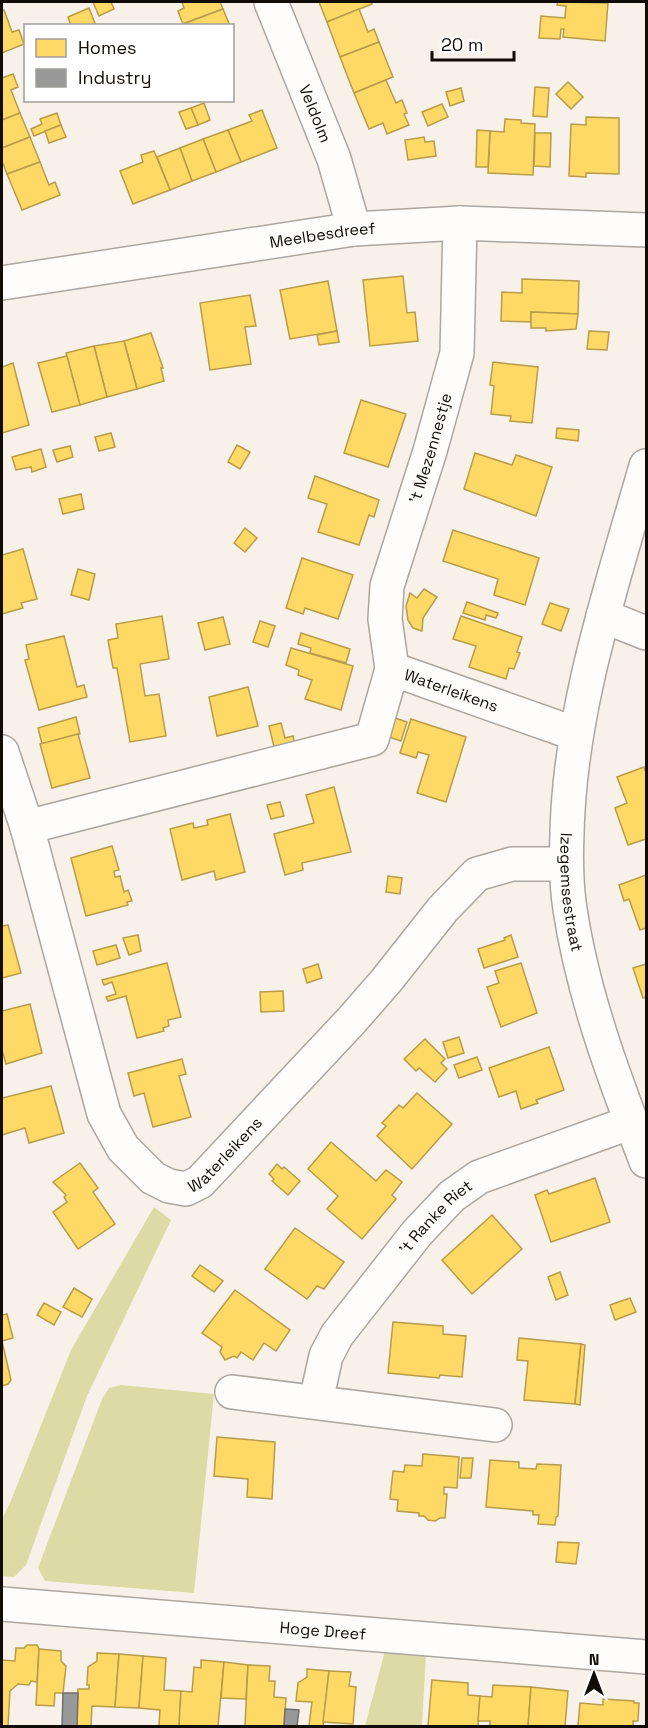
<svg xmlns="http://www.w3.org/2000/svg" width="648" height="1728" viewBox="0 0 648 1728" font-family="'Space Grotesk',sans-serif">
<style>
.green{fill:#dcdba6}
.homes{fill:#ffd966;stroke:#b89c49;stroke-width:1.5}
.industry{fill:#999;stroke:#706f6d;stroke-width:1.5}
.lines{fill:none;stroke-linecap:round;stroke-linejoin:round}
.minor-casing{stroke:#aca69f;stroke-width:36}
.minor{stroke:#fefdfc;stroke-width:33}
.labels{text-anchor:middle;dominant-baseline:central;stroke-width:6;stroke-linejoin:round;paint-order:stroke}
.street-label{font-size:16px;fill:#120c06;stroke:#fff}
</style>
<rect width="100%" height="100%" fill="#f7f1ea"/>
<!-- green -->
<g class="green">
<polygon points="154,1207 171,1220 87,1396 26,1565 14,1577 2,1576 2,1519 10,1503 71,1350"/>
<polygon points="121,1385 214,1394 194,1593 45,1581 38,1568 102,1399 109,1388"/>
<polygon points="385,1651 426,1654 422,1726 365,1726"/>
</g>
<!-- homes -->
<g class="homes">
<polygon points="93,2 111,2 114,9 99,16"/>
<polygon points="182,2 220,2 223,9 183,24 178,11 184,8"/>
<polygon points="319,2 371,2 372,4 327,22"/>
<polygon points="558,2 608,3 605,41 563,37 564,29 561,29 560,39 539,38 541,16 565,18 566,6 557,5"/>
<polygon points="89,8 96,26 71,26 68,17"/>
<polygon points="223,9 230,26 184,26 183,24"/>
<polygon points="359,9 368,32 374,29 379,42 340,57 327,22"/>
<polygon points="4,10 12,32 19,30 24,44 2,53 2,11"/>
<polygon points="379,42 393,77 354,93 340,57"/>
<polygon points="13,74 18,87 11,90 20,113 2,120 2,78"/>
<polygon points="386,80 396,103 402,100 407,113 404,114 409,125 387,134 383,123 369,129 354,93"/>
<polygon points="568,82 583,97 571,109 556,94"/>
<polygon points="535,87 549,88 547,117 533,116"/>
<polygon points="461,88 464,101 450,106 446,92"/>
<polygon points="204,103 210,120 198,125 191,108"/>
<polygon points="442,104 448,117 428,126 422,112"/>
<polygon points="191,108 198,125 186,129 179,112"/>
<polygon points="262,110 277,148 241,162 228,130 252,121 249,115"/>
<polygon points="20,113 30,137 2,148 2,120"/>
<polygon points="57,113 61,125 34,136 31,129 42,124 40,119"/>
<polygon points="586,117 619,118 619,174 586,173 586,177 569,176 571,124 586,125"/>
<polygon points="505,119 521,120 521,123 535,124 533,175 488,173 490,131 504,132"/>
<polygon points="61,125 66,137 49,143 45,131"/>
<polygon points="228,130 241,162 216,172 203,139"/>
<polygon points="477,130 490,131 488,167 476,167"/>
<polygon points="535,133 551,133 550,167 534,166"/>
<polygon points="30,137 40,162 7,174 2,161 2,148"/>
<polygon points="424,137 425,142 434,141 436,156 408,160 405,140"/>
<polygon points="203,139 216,172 192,181 180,148"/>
<polygon points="180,148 192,181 170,190 157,157"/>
<polygon points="154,151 170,190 133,204 120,171 143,162 141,155"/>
<polygon points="40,162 49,185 55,182 60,195 22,210 7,174"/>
<polygon points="403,276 407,313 415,312 418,341 370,346 363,280"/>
<polygon points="522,279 579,281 578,314 531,312 531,322 501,321 502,292 522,293"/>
<polygon points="328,281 337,331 290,339 280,290"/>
<polygon points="250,295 256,326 245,327 251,364 210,370 200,303"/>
<polygon points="531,312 578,314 576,329 546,331 546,328 531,328"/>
<polygon points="337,331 339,342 319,345 317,335"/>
<polygon points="589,331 609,332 607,350 587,349"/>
<polygon points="151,333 163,368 161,368 164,381 137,389 124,341"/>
<polygon points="124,341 137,389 107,397 94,346"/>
<polygon points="94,346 107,397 80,405 66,353"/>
<polygon points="67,356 80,405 52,412 38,363"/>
<polygon points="493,362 538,367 532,423 510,421 511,416 491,414 494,386 490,385"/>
<polygon points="13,363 29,425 2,433 2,367"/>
<polygon points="361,400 406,414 388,467 344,453"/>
<polygon points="557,428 579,430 578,441 556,438"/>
<polygon points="111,433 115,447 99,451 95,437"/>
<polygon points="237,445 250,452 240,469 228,462"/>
<polygon points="70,446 73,457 57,462 53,450"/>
<polygon points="41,449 46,467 32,472 31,467 16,470 12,457"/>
<polygon points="475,453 512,465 516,455 552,467 536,516 464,489"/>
<polygon points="315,476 379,500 374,517 369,515 359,545 318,532 327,504 308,498"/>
<polygon points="81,494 84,509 63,514 59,499"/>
<polygon points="245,528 257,538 245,552 234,543"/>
<polygon points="453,530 539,558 525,605 494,595 498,579 443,561"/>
<polygon points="23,549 37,599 21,603 23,608 2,614 2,555"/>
<polygon points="302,558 353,575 338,619 305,608 303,614 286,608"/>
<polygon points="78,569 95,574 89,600 71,595"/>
<polygon points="424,589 437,597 423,618 422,631 413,628 408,620 406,606 410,593 417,598"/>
<polygon points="467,602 498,613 496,618 486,615 485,620 463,613"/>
<polygon points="550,603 569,609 561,631 542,624"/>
<polygon points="162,616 169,659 140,664 145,696 159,694 166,736 130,742 117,668 113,668 108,640 118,638 116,624"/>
<polygon points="461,616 522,637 517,652 520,653 514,669 509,668 506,679 469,667 476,646 453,639"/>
<polygon points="223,617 230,644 205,650 198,623"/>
<polygon points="260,621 275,626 268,647 253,642"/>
<polygon points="301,633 350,649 346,663 310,653 311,648 298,644"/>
<polygon points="64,636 77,687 84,685 87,697 39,710 25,660 29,659 26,645"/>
<polygon points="291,648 353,666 341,710 305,699 312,680 298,675 299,670 286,665"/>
<polygon points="248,687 258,726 217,736 209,697"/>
<polygon points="76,717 80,734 42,744 38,728"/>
<polygon points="395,718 407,722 401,741 389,737"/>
<polygon points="411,719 466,737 446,802 417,793 429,755 418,752 416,758 400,753"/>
<polygon points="281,723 285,738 293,736 295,745 275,751 269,726"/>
<polygon points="78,734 90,778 52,788 40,744"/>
<polygon points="644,767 646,773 646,839 628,845 615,808 627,803 617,777"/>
<polygon points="334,787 351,852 302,863 303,870 285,875 274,834 314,823 306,795"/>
<polygon points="280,802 284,816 271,819 267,805"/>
<polygon points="230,814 245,872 216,880 214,871 182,880 170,829 193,823 194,828 208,825 207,820"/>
<polygon points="112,846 119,870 114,871 115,877 120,876 124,892 128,890 132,901 127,902 128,905 86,916 71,858"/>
<polygon points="646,875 646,928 640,930 629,899 624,901 619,885"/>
<polygon points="388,876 402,878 400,894 386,892"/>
<polygon points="8,925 21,973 2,978 2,926"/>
<polygon points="138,935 141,951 129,955 123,938"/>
<polygon points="511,935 518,957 484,968 478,949 505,940 504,938"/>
<polygon points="116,945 120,958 97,965 93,951"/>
<polygon points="167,963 181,1017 168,1020 169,1026 163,1028 164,1031 137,1038 126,996 108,1001 106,997 116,994 112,982 104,985 102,980"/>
<polygon points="521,963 537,1013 501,1027 487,987 499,983 495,971"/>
<polygon points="318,964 322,978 307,983 303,969"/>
<polygon points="646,964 646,997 643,998 633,968"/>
<polygon points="283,991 284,1011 261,1012 260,992"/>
<polygon points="30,1004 42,1053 6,1064 2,1050 2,1011"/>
<polygon points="459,1037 464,1053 448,1058 443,1042"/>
<polygon points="425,1039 445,1059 441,1063 447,1069 435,1082 419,1068 416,1071 404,1059"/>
<polygon points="549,1047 564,1090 536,1100 538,1103 521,1109 516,1091 499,1097 489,1068"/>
<polygon points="477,1057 482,1070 459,1078 454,1065"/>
<polygon points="182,1059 186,1074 179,1076 191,1117 153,1127 144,1093 134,1096 128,1073"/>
<polygon points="51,1086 64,1133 29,1143 25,1128 2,1135 2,1098"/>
<polygon points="417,1093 452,1124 412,1169 377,1136 386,1126 382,1123 399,1105 403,1108"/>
<polygon points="331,1142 376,1181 386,1170 402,1182 392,1195 396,1199 362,1239 327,1209 338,1196 308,1169"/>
<polygon points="80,1163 98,1188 93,1192 115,1224 78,1249 53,1212 67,1202 64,1197 66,1195 53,1182"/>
<polygon points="277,1164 282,1169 284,1167 300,1181 288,1195 272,1181 274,1179 269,1174"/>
<polygon points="595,1178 610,1222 551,1242 535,1195 547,1190 549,1194"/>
<polygon points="492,1215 522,1249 472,1294 442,1260"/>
<polygon points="295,1228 344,1262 324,1289 317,1286 307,1299 265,1269"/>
<polygon points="200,1265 223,1281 214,1292 192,1276"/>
<polygon points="560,1272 568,1295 556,1300 548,1277"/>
<polygon points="74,1288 92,1299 82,1317 63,1307"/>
<polygon points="235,1290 290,1330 276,1351 264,1343 253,1360 241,1352 237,1358 234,1356 225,1360 220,1352 222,1347 202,1333"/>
<polygon points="630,1298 636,1312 615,1320 610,1305"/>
<polygon points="44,1303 61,1312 54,1325 37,1315"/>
<polygon points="7,1314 13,1338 2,1341 11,1380 8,1384 2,1386 2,1315"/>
<polygon points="393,1322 443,1326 443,1334 466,1336 462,1377 440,1375 439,1378 388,1373"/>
<polygon points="519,1338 581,1344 575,1404 524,1400 528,1361 517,1360"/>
<polygon points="581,1344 585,1345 580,1405 575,1404"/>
<polygon points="217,1437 275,1442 272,1499 247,1497 248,1479 214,1476"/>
<polygon points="423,1454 459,1457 457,1488 444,1487 444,1494 447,1494 445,1518 440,1518 435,1521 428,1520 424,1516 419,1516 419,1513 397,1511 398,1500 390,1499 393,1471 404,1472 405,1465 422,1466"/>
<polygon points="462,1458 473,1458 471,1478 460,1478"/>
<polygon points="490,1460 519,1462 519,1468 536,1469 537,1464 561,1465 558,1516 556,1517 555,1525 538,1524 539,1515 533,1515 533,1511 486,1507"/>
<polygon points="558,1542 579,1543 576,1564 556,1562"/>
<polygon points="27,1645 37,1645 39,1649 37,1682 31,1681 29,1685 18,1684 10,1691 8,1726 2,1726 2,1660 15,1661 16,1648 24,1648"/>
<polygon points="39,1649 61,1651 61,1661 66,1666 63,1693 55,1693 54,1706 36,1705"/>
<polygon points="97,1653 119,1654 115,1707 92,1706 91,1726 77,1726 78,1689 89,1689 89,1685 87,1685 88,1667 97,1661"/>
<polygon points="119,1654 143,1656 139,1708 115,1707"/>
<polygon points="143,1656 166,1658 164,1690 181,1691 179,1726 159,1726 160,1710 139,1708"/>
<polygon points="201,1660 224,1662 218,1726 179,1726 181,1691 192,1692 194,1667 201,1668"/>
<polygon points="224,1662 248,1665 246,1699 221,1698"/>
<polygon points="248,1665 270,1666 269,1681 275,1681 274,1697 286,1698 284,1726 245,1726"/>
<polygon points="307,1669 329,1671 323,1726 309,1726 312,1702 296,1701 298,1683 307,1677"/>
<polygon points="329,1671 351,1672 349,1686 356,1687 353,1724 323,1722"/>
<polygon points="432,1680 468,1683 468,1695 480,1696 478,1726 428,1726"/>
<polygon points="493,1685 531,1687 528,1726 490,1726 490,1721 478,1721 480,1696 492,1697"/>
<polygon points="531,1687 568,1691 565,1726 528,1726"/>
<polygon points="603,1699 634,1701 634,1703 639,1703 638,1721 633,1721 633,1726 578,1726 580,1703 603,1705"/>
</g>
<!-- industry -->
<g class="industry">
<polygon points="63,1693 78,1693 77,1726 62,1726"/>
<polygon points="285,1709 299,1710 297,1726 284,1726"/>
</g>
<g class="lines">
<defs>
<g id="minor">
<path id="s1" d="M271,2l63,157 20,70"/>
<path id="s2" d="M2,283l352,-54 106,-6 186,7"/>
<path id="s3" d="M646,466c-34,120 -76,241 -79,367 -1,25 -1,51 3,76 13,87 45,171 76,252"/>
<polyline points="603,616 646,633"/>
<path id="s4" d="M392,669l184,65"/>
<path id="s5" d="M2,752l25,75 345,-88 20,-70 -7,-50 2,-33 43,-135 27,-98 3,-130"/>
<path id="s6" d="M27,827l77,287 19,34 30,30 16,8 17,3 14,-7 151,-161 35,-40 57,-72 34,-35 35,-10h54"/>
<polyline points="232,1392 495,1425"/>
<path id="s7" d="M316,1401l10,-45 11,-21 80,-102 35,-37 27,-19 153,-55"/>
<path id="s8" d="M2,1604l644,53"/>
</g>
</defs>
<!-- minor casing -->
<use href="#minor" class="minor-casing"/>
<!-- minor -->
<use href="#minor" class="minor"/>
</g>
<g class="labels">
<!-- street labels -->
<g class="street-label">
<text stroke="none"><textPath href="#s1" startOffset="120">Veldolm</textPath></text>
<text stroke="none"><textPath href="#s2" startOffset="324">Meelbesdreef</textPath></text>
<text stroke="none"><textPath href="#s5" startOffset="736">'t Mezennestje</textPath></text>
<text stroke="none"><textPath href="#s4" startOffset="63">Waterleikens</textPath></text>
<text stroke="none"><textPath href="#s3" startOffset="436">Izegemsestraat</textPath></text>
<text stroke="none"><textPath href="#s6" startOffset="466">Waterleikens</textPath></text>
<text stroke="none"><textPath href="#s7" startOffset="224">'t Ranke Riet</textPath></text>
<text stroke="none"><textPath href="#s8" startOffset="322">Hoge Dreef</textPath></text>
</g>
</g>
<!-- border -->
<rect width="648" height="1728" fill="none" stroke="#120c06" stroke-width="6"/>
<!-- legend -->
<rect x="24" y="24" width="210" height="78" fill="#ffffff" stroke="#a09e9b" stroke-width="1.5"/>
<rect x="36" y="39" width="30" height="18" fill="#ffd966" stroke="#a09e9b" stroke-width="1.5"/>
<text x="78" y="54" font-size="18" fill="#120c06">Homes</text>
<rect x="36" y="69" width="30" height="18" fill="#999999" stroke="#a09e9b" stroke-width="1.5"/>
<text x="78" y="84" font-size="18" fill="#120c06">Industry</text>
<!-- north arrow -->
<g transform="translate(594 1674)" stroke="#ffffff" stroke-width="4.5" paint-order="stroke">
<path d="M0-4.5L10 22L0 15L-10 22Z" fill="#120c06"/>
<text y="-9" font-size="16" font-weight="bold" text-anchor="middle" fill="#120c06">N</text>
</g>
<!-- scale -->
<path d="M432 51v9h82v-9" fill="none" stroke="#120c06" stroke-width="3"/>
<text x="441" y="51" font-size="18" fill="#120c06" stroke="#ffffff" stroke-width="4.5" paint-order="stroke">20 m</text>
</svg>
